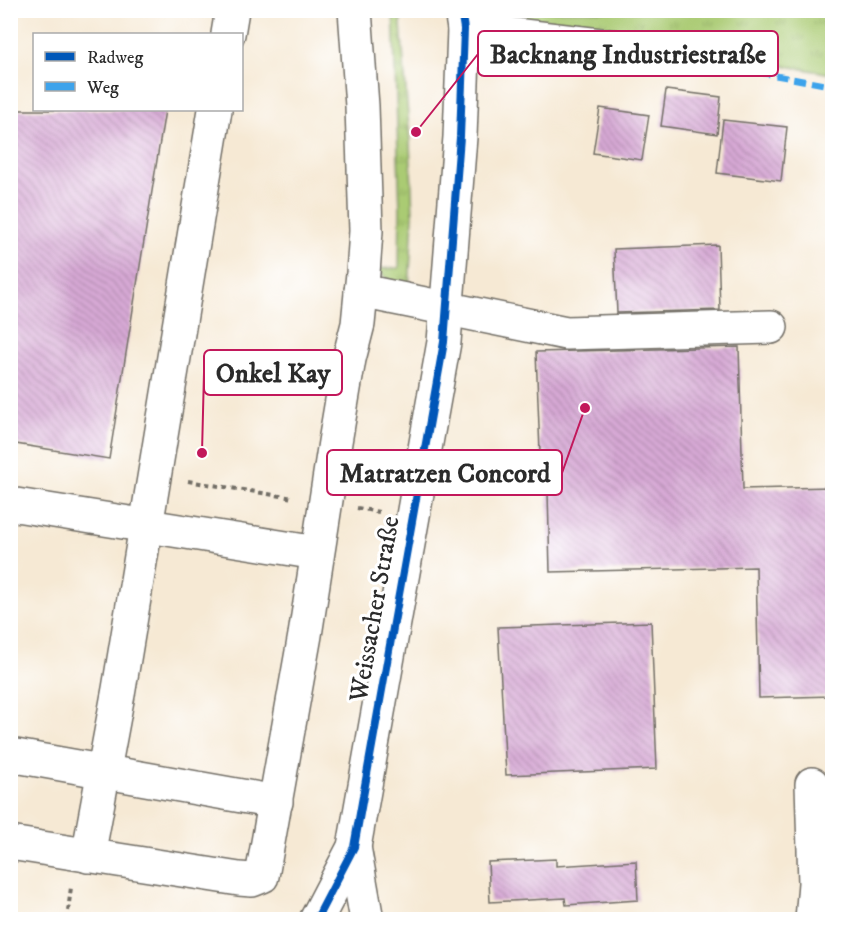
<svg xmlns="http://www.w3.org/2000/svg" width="843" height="930" viewBox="0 0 843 930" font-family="'IM FELL DW Pica',serif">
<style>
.grass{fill:url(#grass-tufts);stroke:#6a7b4f;stroke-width:1.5}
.building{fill:url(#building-back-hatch)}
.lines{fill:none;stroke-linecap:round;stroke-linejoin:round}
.minor-casing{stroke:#726e66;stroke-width:36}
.path{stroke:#726e66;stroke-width:4;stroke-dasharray:4.5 4.5;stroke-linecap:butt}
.minor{stroke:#fff;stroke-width:33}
.quiet{stroke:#3ea3eb;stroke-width:6;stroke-dasharray:12 6;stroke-linecap:butt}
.cycleway-casing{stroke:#fff;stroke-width:11}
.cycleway{stroke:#0057b8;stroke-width:8}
.labels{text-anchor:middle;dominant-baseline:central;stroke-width:6;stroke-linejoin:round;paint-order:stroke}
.street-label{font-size:26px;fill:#2b2b2b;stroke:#fff}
.leader{fill:none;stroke:#c2185b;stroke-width:2}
.callout-dot{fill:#c2185b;stroke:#fff;stroke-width:2}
.callout{fill:#fff;stroke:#c2185b;stroke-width:2}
.callout-label{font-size:27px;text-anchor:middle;font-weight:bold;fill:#2b2b2b}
</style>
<defs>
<pattern id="grass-tufts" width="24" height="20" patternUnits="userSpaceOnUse" patternTransform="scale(1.5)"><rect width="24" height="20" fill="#aacb73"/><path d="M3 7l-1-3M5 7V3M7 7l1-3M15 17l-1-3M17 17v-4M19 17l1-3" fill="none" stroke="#92ae64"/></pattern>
<pattern id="building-back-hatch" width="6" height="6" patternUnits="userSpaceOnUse" patternTransform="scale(1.5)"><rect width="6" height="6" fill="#d7a9d5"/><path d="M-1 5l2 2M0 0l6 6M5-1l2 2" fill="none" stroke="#af8aad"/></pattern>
</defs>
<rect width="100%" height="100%" fill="#fff"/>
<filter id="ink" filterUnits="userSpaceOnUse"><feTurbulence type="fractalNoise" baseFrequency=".0167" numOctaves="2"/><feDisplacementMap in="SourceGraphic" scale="12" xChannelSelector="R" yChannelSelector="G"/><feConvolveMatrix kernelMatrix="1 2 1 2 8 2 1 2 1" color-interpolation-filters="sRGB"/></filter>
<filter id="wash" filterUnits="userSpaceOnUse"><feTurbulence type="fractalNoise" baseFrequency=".008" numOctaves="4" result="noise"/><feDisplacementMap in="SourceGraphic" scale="24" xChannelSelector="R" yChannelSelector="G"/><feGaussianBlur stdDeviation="1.35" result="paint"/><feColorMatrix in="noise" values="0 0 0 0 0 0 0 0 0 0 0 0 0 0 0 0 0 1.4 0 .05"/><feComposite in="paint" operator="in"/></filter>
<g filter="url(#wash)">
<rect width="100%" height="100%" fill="#f6e9d4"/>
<!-- grass -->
<g class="grass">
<polygon points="393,11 400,11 410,142 413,216 409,291 393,285 376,269 399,268 400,210"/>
<polygon points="494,11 832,11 832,74 635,40 496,27"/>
</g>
<g id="blocks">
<!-- building -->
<g class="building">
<polygon points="666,90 721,97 717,134 661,126"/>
<polygon points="600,108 649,115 642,160 593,153"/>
<polygon points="10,110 165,110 109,459 10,443"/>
<polygon points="723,120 787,127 781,181 717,173"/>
<polygon points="718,245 720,310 617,313 614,249"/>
<polygon points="739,347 743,489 832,487 832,696 759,698 756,567 550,572 547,452 540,452 536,352"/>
<polygon points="651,622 657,769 506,775 498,627"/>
<polygon points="556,859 556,866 636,861 638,900 566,905 565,898 490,902 488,862"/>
</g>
</g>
</g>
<g filter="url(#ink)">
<use href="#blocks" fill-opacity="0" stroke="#726e66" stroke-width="1.5"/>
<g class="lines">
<defs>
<g id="minor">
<polyline points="464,29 634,49"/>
<polyline points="228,34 232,10"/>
<polyline points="361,291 566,333 771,327"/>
<polyline points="10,504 317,553"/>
<polyline points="10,755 276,802"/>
<polyline points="812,784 815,883 812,920"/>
<polyline points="10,843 239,879 252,880 262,876 305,635 335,442 349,359 358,324 363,273 366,231 362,106 355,10"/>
<polyline points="354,847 367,920"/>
<polyline points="88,856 119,689 215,110"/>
<polyline points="316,920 354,847 444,342 460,137 464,29 461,10"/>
</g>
</defs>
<!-- minor casing -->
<use href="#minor" class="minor-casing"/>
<!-- path -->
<g class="path">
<polyline points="188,481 293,498"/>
<polyline points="357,508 379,512"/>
<polyline points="67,920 71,887"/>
</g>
<!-- minor -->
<use href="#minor" class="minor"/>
<!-- quiet -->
<polyline class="quiet" points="634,49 832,86"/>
<defs>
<polyline id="cycleway" points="316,920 354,847 444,342 460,137 464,29 461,10"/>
</defs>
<!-- cycleway casing -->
<use href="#cycleway" class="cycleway-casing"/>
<!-- cycleway -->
<use href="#cycleway" class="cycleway"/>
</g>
</g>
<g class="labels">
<!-- street labels -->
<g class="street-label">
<text transform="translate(375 609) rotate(-80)">Weissacher Straße</text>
</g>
</g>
<!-- callouts -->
<path class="leader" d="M416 132L478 54M202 453L204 372M585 408L562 473"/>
<g class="callout-dot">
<circle cx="416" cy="132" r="6"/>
<circle cx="202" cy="453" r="6"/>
<circle cx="585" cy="408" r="6"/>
</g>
<g class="callout">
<rect x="478" y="31" width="300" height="45" rx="6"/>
<rect x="204" y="350" width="138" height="45" rx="6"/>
<rect x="327" y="450" width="235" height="45" rx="6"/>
</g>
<g class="callout-label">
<text x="628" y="63">Backnang Industriestraße</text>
<text x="273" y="382">Onkel Kay</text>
<text x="445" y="482">Matratzen Concord</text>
</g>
<!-- margin -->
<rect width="843" height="930" fill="none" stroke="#fff" stroke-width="36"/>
<!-- legend -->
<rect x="33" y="33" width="210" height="78" fill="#ffffff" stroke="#aaaaaa" stroke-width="1.5"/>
<rect x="45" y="52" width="30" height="9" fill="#0057b8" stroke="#aaaaaa" stroke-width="1.5"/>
<text x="87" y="63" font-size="18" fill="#2b2b2b">Radweg</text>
<rect x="45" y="82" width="30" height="9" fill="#3ea3eb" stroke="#aaaaaa" stroke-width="1.5"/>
<text x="87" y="93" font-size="18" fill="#2b2b2b">Weg</text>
</svg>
